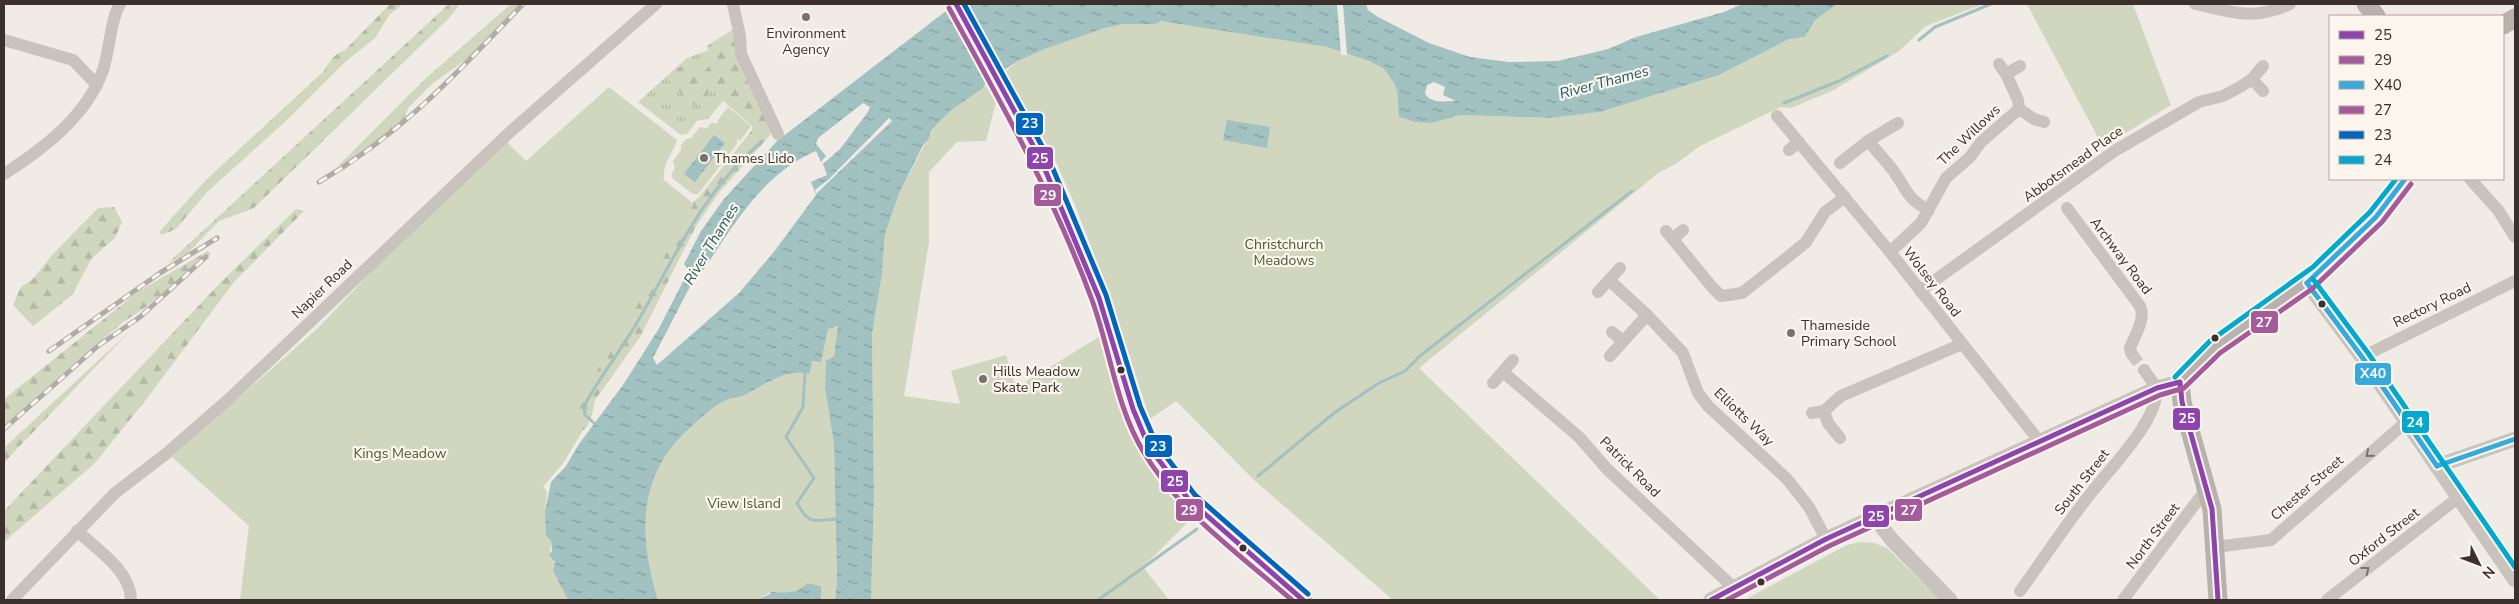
<svg xmlns="http://www.w3.org/2000/svg" width="2519" height="604" viewBox="0 0 2519 604" font-family="'Nunito Sans',sans-serif">
<style>
.grass{fill:url(#grass-tufts)}
.forest{fill:url(#forest-firs)}
.green{fill:#d1d6bf}
.water{fill:url(#water-ripples);fill-rule:evenodd}
.pier{fill:#f0ebe5}
.lines{fill:none;stroke-linecap:round;stroke-linejoin:round}
.stream{stroke:#a1c2c1;stroke-width:3}
.minor-tunnel{stroke:#ccc6c0;stroke-width:12;stroke-dasharray:12 6;stroke-linecap:butt}
.minor{stroke:#c9c3be;stroke-width:12}
.tertiary{stroke:#c9c3be;stroke-width:15}
.secondary{stroke:#bab3ae;stroke-width:18}
.primary{stroke:#b8b1ad;stroke-width:19}
.rail-casing{stroke:#b1aca8;stroke-width:5}
.rail{stroke:#fbf5ee;stroke-width:3;stroke-dasharray:9;stroke-linecap:butt}
.bus-1-casing{stroke:#fbf5ee;stroke-width:9}
.bus-2-casing{stroke:#fbf5ee;stroke-width:9}
.bus-3-casing{stroke:#fbf5ee;stroke-width:9}
.bus-4-casing{stroke:#fbf5ee;stroke-width:9}
.bus-5-casing{stroke:#fbf5ee;stroke-width:9}
.bus-6-casing{stroke:#fbf5ee;stroke-width:9}
.bus-1{stroke:#8e44ad;stroke-width:5}
.bus-2{stroke:#a55b9b;stroke-width:5}
.bus-3{stroke:#36a9dd;stroke-width:5}
.bus-4{stroke:#a55b9b;stroke-width:5}
.bus-5{stroke:#0065bd;stroke-width:5}
.bus-6{stroke:#00a9ce;stroke-width:5}
.oneway{stroke:#7b726d}
.poi-dot{fill:#7a716c;stroke:#fbf5ee;stroke-width:2}
.bus-dot{fill:#3b302b;stroke:#fbf5ee;stroke-width:2}
.labels{text-anchor:middle;dominant-baseline:central;stroke-width:4.5;stroke-linejoin:round;paint-order:stroke}
.poi-label{font-size:14px;fill:#3b302b;stroke:#fbf5ee;text-anchor:start}
.street-label{font-size:14px;fill:#3b302b;stroke:#fbf5ee}
.park-label{font-size:14px;fill:#4a5a2e;stroke:#fbf5ee}
.water-label{font-size:15px;font-style:italic;fill:#1f5a5e;stroke:#fbf5ee}
.line-badge{stroke:#fbf5ee;stroke-width:2}
.badge-label{font-size:14px;text-anchor:middle;font-weight:bold;fill:#fff}
</style>
<defs>
<pattern id="grass-tufts" width="24" height="20" patternUnits="userSpaceOnUse" patternTransform="scale(1.25)"><rect width="24" height="20" fill="#d1d6bf"/><path d="M3 7l-1-3M5 7V3M7 7l1-3M15 17l-1-3M17 17v-4M19 17l1-3" fill="none" stroke="#b4b8a4"/></pattern>
<pattern id="forest-firs" width="22" height="20" patternUnits="userSpaceOnUse" patternTransform="scale(1.25)"><rect width="22" height="20" fill="#d1d6bf"/><path d="M5 1l3.5 6h-7zM16 11l3.5 6h-7z" fill="#b4b8a4"/></pattern>
<pattern id="water-ripples" width="26" height="14" patternUnits="userSpaceOnUse" patternTransform="scale(1.25)"><rect width="26" height="14" fill="#a1c2c1"/><path d="M2 4q2-2 4 0t4 0M15 11q2-2 4 0t4 0" fill="none" stroke="#849e9d"/></pattern>
</defs>
<rect width="100%" height="100%" fill="#f0ebe5"/>
<!-- grass -->
<polygon class="grass" points="715,48 749,122 723,101 708,119 697,121 687,134 681,135 638,102 687,58"/>
<!-- forest -->
<g class="forest">
<path d="M390,4h13l-13,10 -15,24 -30,24 -57,57 -82,74 -30,36 -15,6 -1,-4 45,-50 119,-110c4,-8 11,-18 21,-21z"/>
<polygon points="449,4 460,4 449,18 254,208 219,221 186,255 168,263"/>
<polygon points="511,4 521,4 475,53 432,84 409,107 403,120 377,143 349,162 338,166 424,80"/>
<path d="M735,28l36,106 -53,60 -22,32 -56,111 -45,63 -3,15 -5,12 -11,9 -22,-26 126,-196 19,-17 53,-67v-4l-30,-26 -7,-11 -7,3 -3,10 -9,3 -9,-4c-4,-8 -12,-12 -18,-20 4,-8 12,-17 21,-18l12,9 6,-3 3,-9 -4,-14z"/>
<polygon points="114,207 122,222 115,238 92,258 72,295 33,326 13,305 21,287 32,280 53,254 98,208"/>
<polygon points="296,209 304,211 234,282 145,401 94,464 4,542 4,511 222,281"/>
<polygon points="208,251 211,254 146,307 122,323 4,426 4,399 139,291"/>
<polygon points="130,331 13,453 4,463 4,448"/>
</g>
<!-- green -->
<g class="green">
<polygon points="1838,4 1983,4 1926,26 1899,51 1834,90 1791,108 1781,107 1700,146 1677,163 1657,174 1419,368 1660,600 1393,600 1255,481 1176,401 1150,419 1110,296 1075,205 1052,153 1005,72 1018,61 1045,49 1105,28 1124,24 1169,21 1327,47 1369,61 1383,68 1394,83 1397,91 1399,117 1415,122 1460,115 1551,118 1600,112 1719,75 1789,39 1805,37 1815,20"/>
<polygon points="2027,4 2133,4 2171,105 2103,147"/>
<polygon points="985,85 996,102 986,141 957,142 929,172 929,242 904,396 960,404 951,371 1006,355 1016,388 1102,335 1129,432 1144,455 1196,514 1143,567 1169,600 871,600 874,497 872,334 882,274 885,234 899,194 931,132 950,111"/>
<path d="M609,87l68,53c-4,13 -15,24 -13,40l30,24 -74,132 -48,73 11,21 -19,32 -21,25 4,4 -2,25 6,24 -1,14 5,9 -2,8 15,29h-328l9,-74 -77,-69 146,-129 60,-63 129,-123 19,19z"/>
<polygon points="728,107 751,126 740,141 737,139 737,144 698,194 693,194 672,178 672,173 675,168 673,161 681,150 681,145 686,139 691,138 700,127 707,128 711,123 718,123 718,120"/>
<path d="M833,327h7l-6,29 -8,19 -1,13 9,56 3,136 -2,20h-14v-14l-14,-3 -6,7 -9,2h-21l-15,8h-98c-21,-69 -21,-132 40,-179 8,-7 18,-16 27,-21 7,-3 16,-2 22,-6 23,-11 37,-26 63,-20l2,-13 9,1 7,-33z"/>
<polygon points="1860,542 1874,543 1887,548 1940,600 1744,600 1847,545"/>
</g>
<!-- water -->
<g class="water">
<path d="M955,4h411l2,6 10,7 51,26 41,14 39,5 49,-1 50,-12 28,-12 88,-25 18,-8h96l-23,16 -10,17 -16,2 -70,36 -119,37 -49,6 -91,-3 -29,8 -16,-1 -16,-5 -2,-26 -3,-8 -11,-15 -14,-7 -42,-14 -166,-26 -6,3h-31l-19,4 -60,21 -27,12 -32,21 -3,6 -33,23 -19,20 -3,9 -5,5 -24,49 -14,40 -3,40 -10,60 2,163 -3,103h-36l2,-20 -3,-136 -9,-56 1,-27 8,-5 4,-30 -10,3 -7,33 -9,-1 -2,13c-25,-6 -41,9 -63,20 -6,4 -15,3 -21,6 -12,6 -24,17 -34,26 -55,47 -54,108 -34,174h-90l-15,-29 2,-9 -6,-7 3,-4 -1,-11 -5,-4 -1,-24 6,-30 15,-16 13,-22 44,-59 35,-55 31,-60 -5,-6 17,-33 23,-32 53,-58zM1434,82l11,5 -2,8 13,6c-11,0 -24,3 -31,-7l2,-9zM863,103l7,4 -2,5 -28,37 -17,15 4,11 -16,7 5,13 -43,58 -34,40 -82,72 -4,-7 44,-85 5,-1c31,-46 61,-99 114,-121l5,11 5,-6 -10,-12 2,-6z"/>
<polygon points="1227,120 1270,127 1267,148 1223,140"/>
<polygon points="714,135 725,143 695,182 684,174"/>
<path d="M807,583l14,3v14h-65l14,-6 1,-2c14,0 26,3 36,-9z"/>
</g>
<!-- pier -->
<g class="pier">
<polygon points="955,4 968,4 1005,72 986,82 946,8"/>
<polygon points="1337,4 1343,4 1347,55 1341,55"/>
<polygon points="889,118 892,121 816,194 815,190 829,179"/>
</g>
<g class="lines">
<!-- stream -->
<g class="stream">
<polyline points="1919,40 1935,27 1991,4"/>
<polyline points="1784,103 1839,81 1887,56"/>
<path d="M805,373l-2,34 -17,30 28,41 -17,25c12,22 16,18 39,16"/>
<path d="M595,424l-10,-9 -1,-9c15,-28 35,-53 51,-80 42,-71 63,-129 127,-185"/>
<polyline points="1258,476 1334,413 1379,383 1405,371 1421,355 1632,191"/>
<polyline points="1098,600 1197,529"/>
</g>
<!-- minor-tunnel -->
<polyline class="minor-tunnel" points="2131,353 2144,370"/>
<!-- minor -->
<g class="minor">
<polyline points="733,4 740,36 741,54 778,134"/>
<path d="M2195,4c38,8 57,17 95,0"/>
<polyline points="4,40 73,60 97,85"/>
<polyline points="1999,64 2006,74 2020,66"/>
<polyline points="2006,74 2018,100 2019,109"/>
<polyline points="2252,79 2263,91"/>
<polyline points="1777,116 1890,252 2040,442"/>
<path d="M1868,141c8,9 16,18 24,28 14,18 14,30 37,41"/>
<polyline points="1789,150 1799,142"/>
<polyline points="1840,163 1868,141 1898,123"/>
<path d="M4,174c39,-25 83,-58 99,-104 7,-20 7,-50 17,-66"/>
<polyline points="2470,179 2498,210 2515,237"/>
<path d="M2067,208l73,98c6,13 -5,29 -10,42l1,5"/>
<polyline points="1666,231 1712,287 1721,296 1742,293 1789,256 1806,242 1825,212 1845,197"/>
<polyline points="1673,239 1683,230"/>
<polyline points="1890,252 1921,223 1946,178 1970,157 1981,142 2019,109 2034,119 2044,122"/>
<polyline points="1609,280 1620,268"/>
<polyline points="1920,291 2116,150 2199,102 2223,96 2240,87 2252,79 2263,66"/>
<polyline points="1598,292 1609,280 1647,315 1683,353 1698,393 1708,406 1787,479 1809,507 1826,539"/>
<polyline points="1612,332 1623,341"/>
<polyline points="1610,356 1647,315"/>
<polyline points="2362,357 2515,281"/>
<polyline points="1503,372 1579,437 1607,469 1733,587"/>
<polyline points="1493,383 1513,360"/>
<polyline points="1824,411 1828,423 1840,438"/>
<polyline points="1812,413 1824,411 1841,396 1962,344"/>
<path d="M77,531c20,18 54,40 54,69"/>
<polyline points="2215,547 2271,540 2406,422"/>
<path d="M2020,591c23,-31 44,-64 68,-94 20,-27 70,-75 69,-109l-13,-18"/>
<polyline points="12,600 115,493 167,453 230,398 510,132 656,4"/>
<polyline points="2123,600 2201,496 2208,491"/>
<polyline points="2327,600 2459,497"/>
</g>
<!-- tertiary -->
<g class="tertiary">
<polyline points="2307,283 2362,357 2515,580"/>
<polyline points="2437,466 2515,439"/>
<polyline points="1874,517 1892,540 1950,600"/>
<polyline points="1711,600 1826,539 2157,388 2180,382"/>
</g>
<!-- secondary -->
<polyline class="secondary" points="956,4 1041,160 1064,213 1099,298 1133,409 1149,447 1189,500 1303,600"/>
<!-- primary -->
<g class="primary">
<polyline points="2366,4 2376,16"/>
<polyline points="2503,25 2515,18"/>
<polyline points="2218,600 2212,509 2182,402 2180,382 2215,347 2318,273 2376,217 2405,179"/>
</g>
<defs>
<g id="rail">
<path d="M319,182c84,-49 138,-109 204,-178"/>
<polyline points="49,351 160,273 217,238"/>
<polyline points="4,429 98,346 140,317 206,257"/>
</g>
</defs>
<!-- rail casing -->
<use href="#rail" class="rail-casing"/>
<!-- rail -->
<use href="#rail" class="rail"/>
<defs>
<g id="bus-1">
<polyline points="956,4 1041,160 1099,298 1133,409 1149,447 1189,500 1303,600"/>
<polyline points="1711,600 1826,539 2157,388 2180,382 2182,402 2212,509 2218,600"/>
</g>
<path id="bus-2" d="M949,8c53,96 105,189 143,292 18,49 24,106 51,151 35,60 97,104 149,149"/>
<g id="bus-3">
<polyline points="2307,283 2362,357 2437,466"/>
<polyline points="2307,283 2376,217 2405,179"/>
<polyline points="2437,466 2515,439"/>
</g>
<polyline id="bus-4" points="1727,600 1829,546 2160,395 2184,388 2220,353 2312,289 2382,222 2411,184"/>
<polyline id="bus-5" points="964,4 1048,157 1106,295 1140,406 1156,443 1195,495 1308,594"/>
<g id="bus-6">
<polyline points="2313,279 2368,353 2515,567"/>
<polyline points="2175,377 2210,341 2313,267 2370,212 2396,179"/>
</g>
</defs>
<!-- bus-1 casing -->
<use href="#bus-1" class="bus-1-casing"/>
<!-- bus-2 casing -->
<use href="#bus-2" class="bus-2-casing"/>
<!-- bus-3 casing -->
<use href="#bus-3" class="bus-3-casing"/>
<!-- bus-4 casing -->
<use href="#bus-4" class="bus-4-casing"/>
<!-- bus-5 casing -->
<use href="#bus-5" class="bus-5-casing"/>
<!-- bus-6 casing -->
<use href="#bus-6" class="bus-6-casing"/>
<!-- bus-1 -->
<use href="#bus-1" class="bus-1"/>
<!-- bus-2 -->
<use href="#bus-2" class="bus-2"/>
<!-- bus-3 -->
<use href="#bus-3" class="bus-3"/>
<!-- bus-4 -->
<use href="#bus-4" class="bus-4"/>
<!-- bus-5 -->
<use href="#bus-5" class="bus-5"/>
<!-- bus-6 -->
<use href="#bus-6" class="bus-6"/>
</g>
<!-- one-way arrows -->
<defs><path id="oneway-chevron" d="M-2-3.5L2.5 0L-2 3.5" fill="none" stroke-width="1.6" stroke-linecap="round" stroke-linejoin="round" transform="scale(1.25)"/></defs>
<g class="oneway">
<use href="#oneway-chevron" transform="translate(2369 454) rotate(140)"/>
<use href="#oneway-chevron" transform="translate(2366 570) rotate(-38)"/>
</g>
<!-- markers -->
<g class="poi-dot">
<circle cx="806" cy="17" r="5"/>
<circle cx="704" cy="158" r="5"/>
<circle cx="1791" cy="333" r="5"/>
<circle cx="983" cy="379" r="5"/>
</g>
<g class="bus-dot">
<circle cx="2322" cy="304" r="4.5"/>
<circle cx="2215" cy="338" r="4.5"/>
<circle cx="1121" cy="370" r="4.5"/>
<circle cx="1243" cy="548" r="4.5"/>
<circle cx="1761" cy="582" r="4.5"/>
</g>
<g class="labels">
<!-- poi labels -->
<g class="poi-label">
<text x="806" y="33" text-anchor="middle">Environment<tspan x="806" dy="16">Agency</tspan></text>
<text x="714" y="158">Thames Lido</text>
<text x="1801" y="325">Thameside<tspan x="1801" dy="16">Primary School</tspan></text>
<text x="993" y="371">Hills Meadow<tspan x="993" dy="16">Skate Park</tspan></text>
</g>
<!-- street labels -->
<g class="street-label">
<text transform="translate(1969 135) rotate(-44)">The Willows</text>
<text transform="translate(2073 164) rotate(-36)">Abbotsmead Place</text>
<text transform="translate(2121 256) rotate(53)">Archway Road</text>
<text transform="translate(1932 282) rotate(52)">Wolsey Road</text>
<text transform="translate(322 289) rotate(-44)">Napier Road</text>
<text transform="translate(2432 305) rotate(-26)">Rectory Road</text>
<text transform="translate(1744 417) rotate(44)">Elliotts Way</text>
<text transform="translate(1630 467) rotate(45)">Patrick Road</text>
<text transform="translate(2082 482) rotate(-52)">South Street</text>
<text transform="translate(2307 488) rotate(-41)">Chester Street</text>
<text transform="translate(2153 536) rotate(-53)">North Street</text>
<text transform="translate(2384 537) rotate(-38)">Oxford Street</text>
</g>
<!-- park labels -->
<g class="park-label">
<text x="1284" y="244">Christchurch<tspan x="1284" dy="16">Meadows</tspan></text>
<text x="400" y="453">Kings Meadow</text>
<text x="744" y="503">View Island</text>
</g>
<!-- water labels -->
<g class="water-label">
<text transform="translate(1604 82) rotate(-15)">River Thames</text>
<text transform="translate(711 244) rotate(-59)">River Thames</text>
</g>
</g>
<g class="line-badge">
<rect x="1015" y="112" width="29" height="24" rx="5" fill="#0065bd"/>
<rect x="1026" y="146" width="28" height="24" rx="5" fill="#8e44ad"/>
<rect x="1033" y="183" width="29" height="24" rx="5" fill="#a55b9b"/>
<rect x="2250" y="310" width="29" height="24" rx="5" fill="#a55b9b"/>
<rect x="2354" y="362" width="38" height="24" rx="5" fill="#36a9dd"/>
<rect x="2172" y="407" width="29" height="24" rx="5" fill="#8e44ad"/>
<rect x="2401" y="410" width="29" height="24" rx="5" fill="#00a9ce"/>
<rect x="1144" y="434" width="29" height="24" rx="5" fill="#0065bd"/>
<rect x="1160" y="469" width="29" height="24" rx="5" fill="#8e44ad"/>
<rect x="1894" y="498" width="29" height="24" rx="5" fill="#a55b9b"/>
<rect x="1175" y="498" width="29" height="24" rx="5" fill="#a55b9b"/>
<rect x="1862" y="504" width="28" height="24" rx="5" fill="#8e44ad"/>
</g>
<g class="badge-label">
<text x="1030" y="128">23</text>
<text x="1040" y="163">25</text>
<text x="1048" y="200">29</text>
<text x="2264" y="327">27</text>
<text x="2373" y="378">X40</text>
<text x="2187" y="423">25</text>
<text x="2415" y="427">24</text>
<text x="1158" y="451">23</text>
<text x="1175" y="486">25</text>
<text x="1909" y="515">27</text>
<text x="1189" y="515">29</text>
<text x="1876" y="521">25</text>
</g>
<!-- border -->
<rect width="2519" height="604" fill="none" stroke="#3b302b" stroke-width="10"/>
<!-- legend -->
<rect x="2329" y="15" width="175" height="165" fill="#fbf5ee" stroke="#aea6a0"/>
<rect x="2339" y="31" width="25" height="8" fill="#8e44ad" stroke="#aea6a0"/>
<text x="2374" y="40" font-size="15" fill="#3b302b">25</text>
<rect x="2339" y="56" width="25" height="8" fill="#a55b9b" stroke="#aea6a0"/>
<text x="2374" y="65" font-size="15" fill="#3b302b">29</text>
<rect x="2339" y="81" width="25" height="8" fill="#36a9dd" stroke="#aea6a0"/>
<text x="2374" y="90" font-size="15" fill="#3b302b">X40</text>
<rect x="2339" y="106" width="25" height="8" fill="#a55b9b" stroke="#aea6a0"/>
<text x="2374" y="115" font-size="15" fill="#3b302b">27</text>
<rect x="2339" y="131" width="25" height="8" fill="#0065bd" stroke="#aea6a0"/>
<text x="2374" y="140" font-size="15" fill="#3b302b">23</text>
<rect x="2339" y="156" width="25" height="8" fill="#00a9ce" stroke="#aea6a0"/>
<text x="2374" y="165" font-size="15" fill="#3b302b">24</text>
<!-- north arrow -->
<g transform="translate(2479 564) rotate(132)" stroke="#fbf5ee" stroke-width="4" paint-order="stroke">
<path d="M0-4L9 19L0 12L-9 19Z" fill="#3b302b"/>
<text y="-8" font-size="14" font-weight="bold" text-anchor="middle" fill="#3b302b">N</text>
</g>
</svg>
